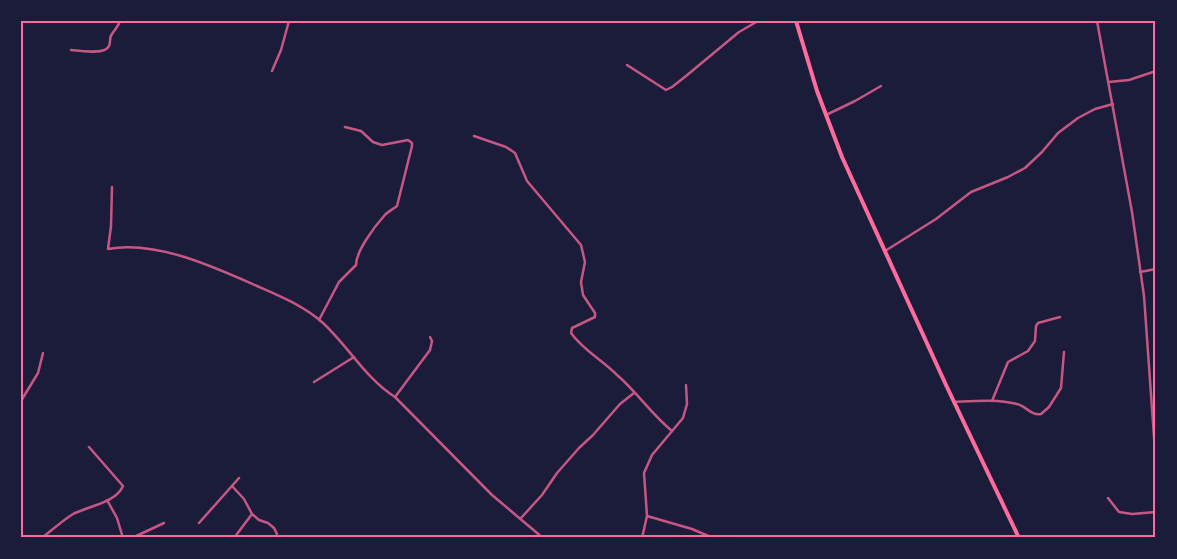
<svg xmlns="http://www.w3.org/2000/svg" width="1177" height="559" viewBox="0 0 1177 559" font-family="Rubik,sans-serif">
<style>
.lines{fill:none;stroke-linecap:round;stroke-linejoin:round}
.minor{stroke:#c65784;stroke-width:2.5}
.primary{stroke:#ff6b9d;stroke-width:4}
.neatline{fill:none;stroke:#ff6b9d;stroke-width:2}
</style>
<rect width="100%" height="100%" fill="#1b1b3a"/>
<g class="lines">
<!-- minor -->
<g class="minor">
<polyline points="1097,21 1132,212 1144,296 1156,465"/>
<path d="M71,50c9,1 34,5 38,-4 2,-4 0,-9 3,-12 3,-5 6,-7 8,-13"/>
<polyline points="627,65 666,90 672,87 686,76 739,32 758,21"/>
<polyline points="272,71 281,50 289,21"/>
<polyline points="1109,82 1129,80 1156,71"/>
<polyline points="826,115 855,101 881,86"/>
<path d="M474,136l32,11 9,6 12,28 54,64 4,17 -4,20 2,13 12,18v4l-23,11 -1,5c12,17 31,27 46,42 20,17 34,39 55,56"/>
<path d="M112,187l-1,39 -3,23c48,-9 106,18 149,37 23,10 47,20 66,37 25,23 43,56 72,74l97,98 51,43"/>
<polyline points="885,251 936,219 971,192 1008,177 1025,168 1042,152 1058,133 1078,118 1095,109 1113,104"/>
<polyline points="1140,272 1156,269"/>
<path d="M319,320l20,-38 17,-17c0,-14 19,-39 28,-49 3,-4 8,-6 13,-10l15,-60v-3l-4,-3 -26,5 -9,-3 -12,-11 -16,-4"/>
<polyline points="314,382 354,357"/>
<polyline points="395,397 430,350 432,341 430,337"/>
<polyline points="21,401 38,373 43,353"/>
<polyline points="992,401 1008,362 1028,351 1035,341 1036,326 1038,323 1060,317"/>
<path d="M954,402c21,-1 43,-3 63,2 9,2 14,12 24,10l8,-7 12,-19 3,-36"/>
<polyline points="232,486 244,499 252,514"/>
<polyline points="1108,498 1119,512 1132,514 1156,512"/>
<polyline points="107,500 117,518 123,538"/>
<polyline points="647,516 692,529 713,538"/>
<polyline points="521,518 542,495 557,473 579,448 593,435 620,404 634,393"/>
<polyline points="199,523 239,478"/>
<path d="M42,538c10,-8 20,-17 31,-24 15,-8 43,-11 50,-28l-34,-39"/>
<polyline points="132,538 164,523"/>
<polyline points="234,538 252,514 259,520 268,523 274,528 277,534 276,538"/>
<polyline points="642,538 647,516 644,473 652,455 683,418 687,404 686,385"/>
</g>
<!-- primary -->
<polyline class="primary" points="796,21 817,91 842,157 946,385 1019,538"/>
</g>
<!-- border -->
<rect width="1177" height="559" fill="none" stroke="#1b1b3a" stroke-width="45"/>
<rect x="22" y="22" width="1132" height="514" class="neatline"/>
</svg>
